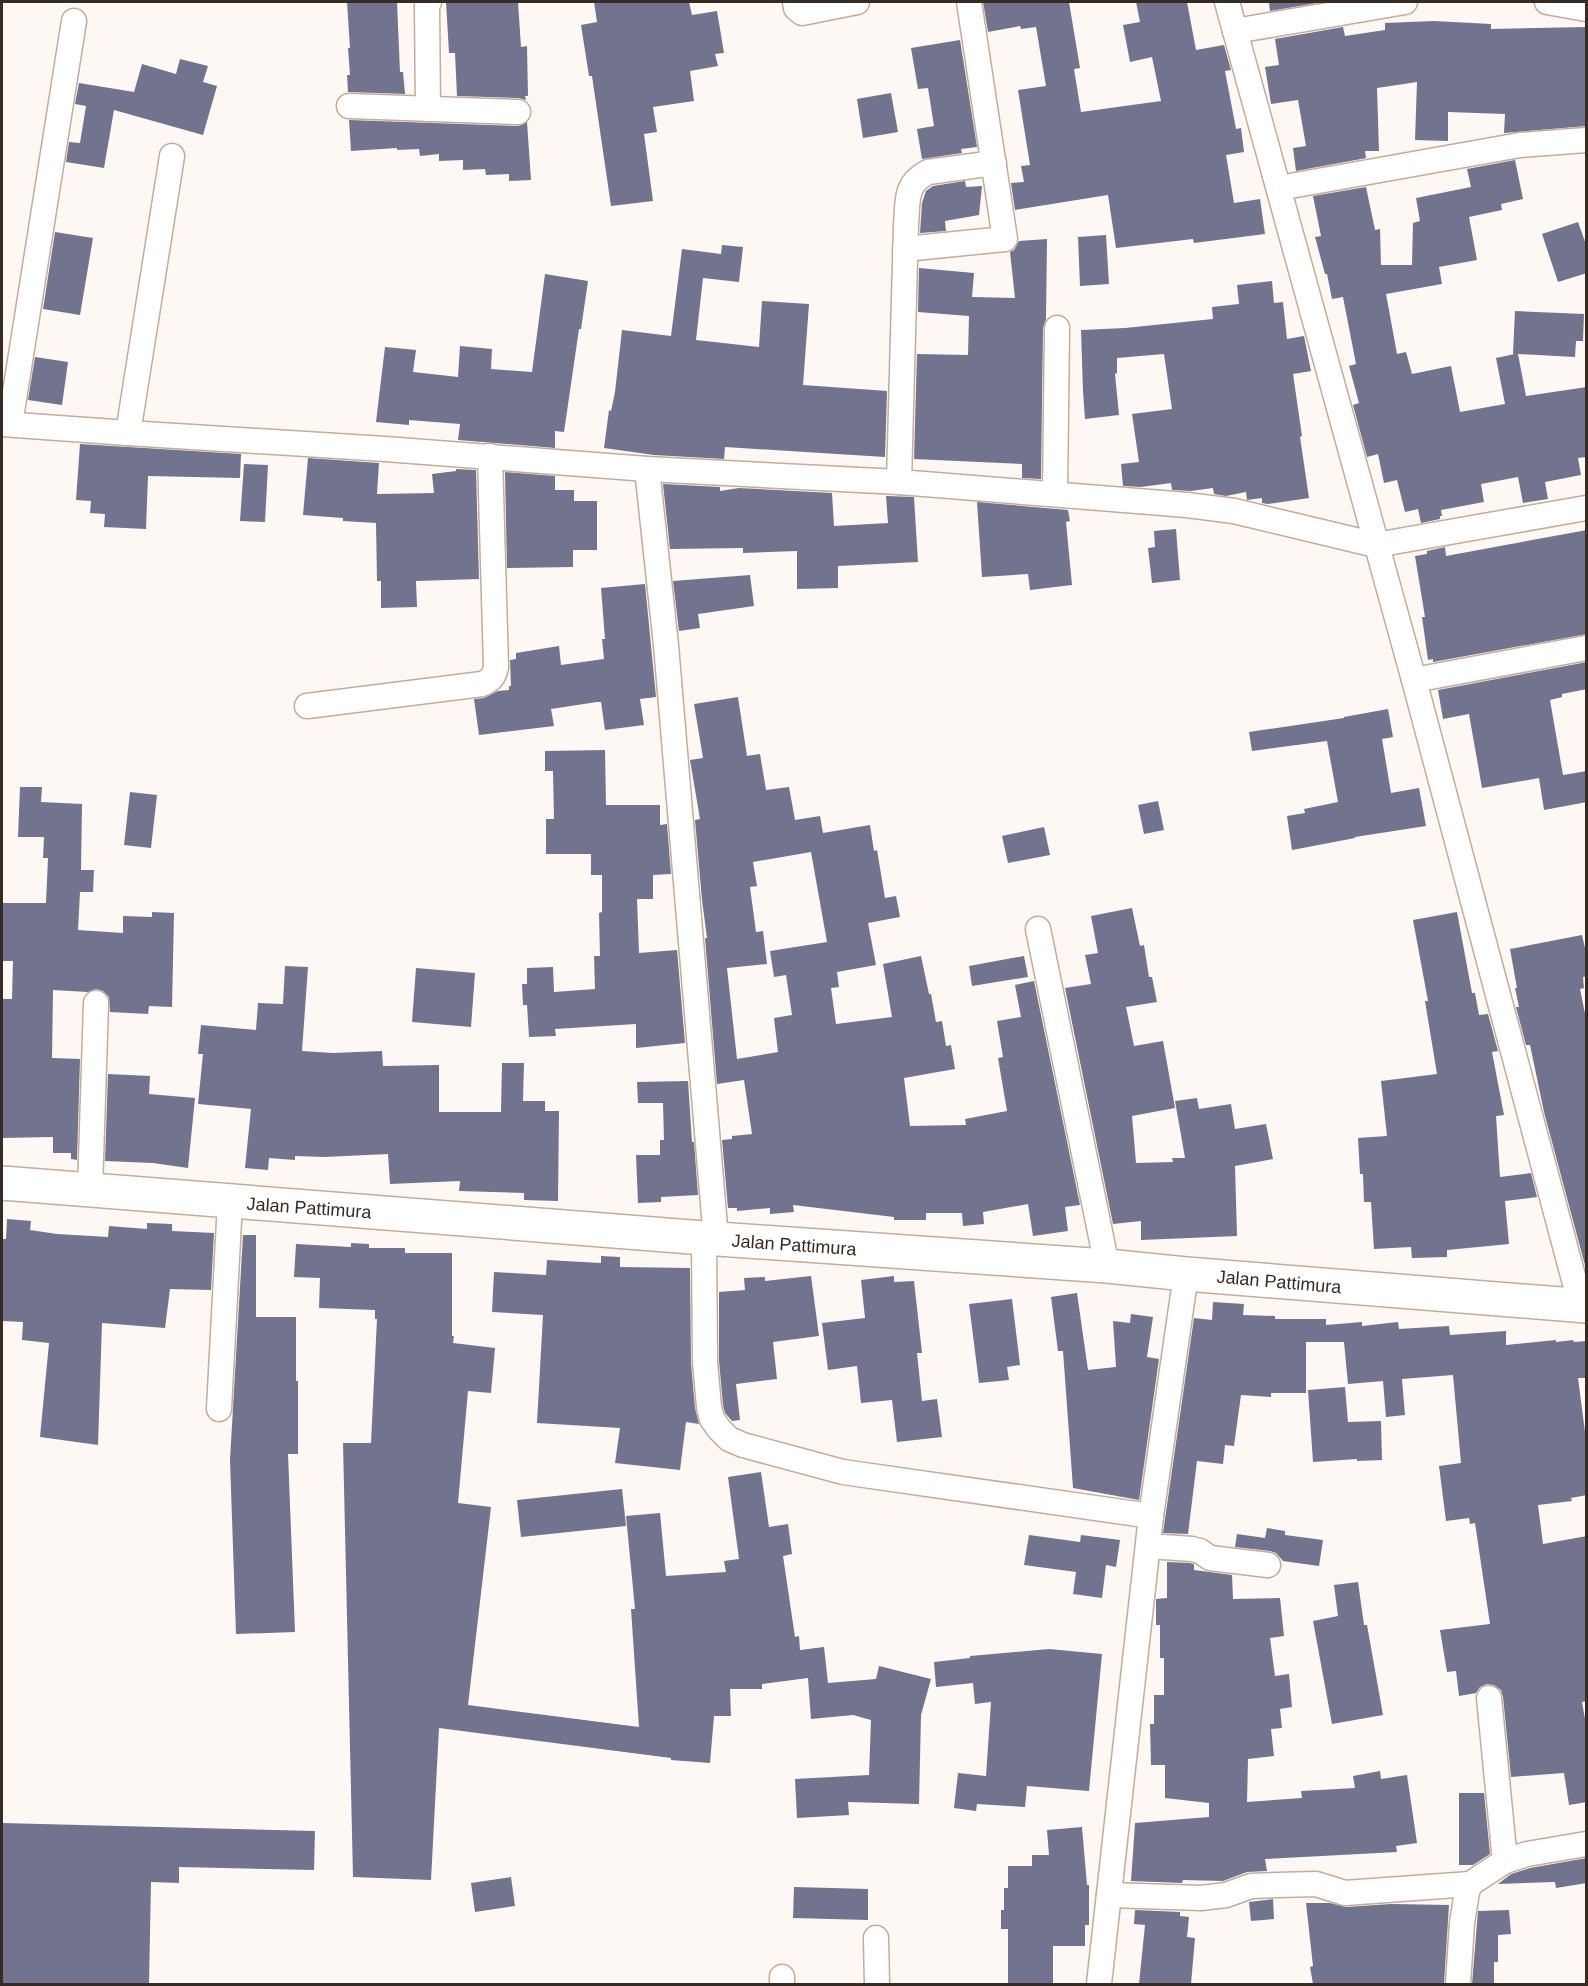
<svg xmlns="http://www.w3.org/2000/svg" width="1588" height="1986" viewBox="0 0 1588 1986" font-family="Helvetica,sans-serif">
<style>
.building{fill:#71738f;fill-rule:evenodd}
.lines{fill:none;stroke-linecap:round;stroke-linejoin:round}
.minor-casing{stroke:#c6ab97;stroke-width:27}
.highway-casing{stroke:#c6ab97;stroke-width:36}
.minor{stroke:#fff;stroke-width:24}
.highway{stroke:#fff;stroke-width:33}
.labels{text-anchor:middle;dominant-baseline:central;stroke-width:6;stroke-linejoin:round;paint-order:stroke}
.street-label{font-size:18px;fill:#372c24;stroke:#fff}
</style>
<rect width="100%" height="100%" fill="#fdf8f3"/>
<!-- building -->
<g class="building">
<polygon points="347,2 397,2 400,72 403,72 405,94 348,92 347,75 350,75 348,48 350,48"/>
<polygon points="446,2 518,2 521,47 527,46 528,96 525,96 526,100 519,98 457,96 455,53 449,53"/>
<polygon points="594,2 689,2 692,15 717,11 724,53 715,54 718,66 690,71 694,101 653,107 657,132 644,134 653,201 611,206 592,76 589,76 581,25 597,22"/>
<polygon points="983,2 1069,2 1080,68 1074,69 1081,112 1161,101 1152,57 1130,62 1123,25 1140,22 1136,2 1187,2 1196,50 1224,45 1231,70 1225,71 1236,129 1241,128 1244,152 1226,155 1234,203 1260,199 1265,234 1194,243 1193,239 1116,248 1108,195 1015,210 1011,183 1024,182 1021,166 1030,165 1018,90 1046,86 1036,27 1021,29 1020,26 988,32"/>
<polygon points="1269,2 1323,2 1270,11"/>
<polygon points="1434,21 1491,24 1491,29 1587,27 1587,126 1504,133 1505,114 1448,112 1448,141 1415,140 1417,82 1377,88 1379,151 1365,151 1366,158 1361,159 1296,171 1293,148 1306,146 1298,100 1271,104 1265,67 1279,65 1275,39 1343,27 1345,36 1385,30 1385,23"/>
<polygon points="960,40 977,147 961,149 962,153 922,159 917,129 934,126 928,88 918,89 911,48"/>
<polygon points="180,59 208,66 203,82 217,86 203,135 114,110 104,168 66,162 69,142 80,143 86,106 75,104 79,83 134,92 142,64 176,74"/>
<polygon points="891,93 898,132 863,138 857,99"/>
<polygon points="349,120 518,126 527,122 531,180 509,181 509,174 486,175 485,169 463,170 463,160 439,161 439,154 420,156 419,149 397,150 397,148 351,151"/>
<polygon points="1515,160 1523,199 1501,204 1502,210 1469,217 1477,260 1439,267 1442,284 1386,294 1397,354 1406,352 1412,374 1451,366 1460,412 1505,404 1496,358 1515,354 1513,354 1515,311 1584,314 1583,341 1576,341 1575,357 1518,354 1526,396 1587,387 1587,457 1578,458 1581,475 1545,482 1548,499 1523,503 1518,477 1481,484 1484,502 1441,510 1442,516 1440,516 1440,519 1421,523 1418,509 1405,512 1397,480 1384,483 1378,454 1367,457 1353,405 1359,403 1349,366 1356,364 1343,297 1332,299 1327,274 1325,274 1315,237 1321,236 1313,196 1366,187 1375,230 1380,229 1381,265 1412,265 1413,223 1420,221 1416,198 1471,187 1467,169"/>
<polygon points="965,181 966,187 982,186 979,215 945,221 946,231 920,233 922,203 926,191 933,186"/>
<polygon points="1578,222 1587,247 1587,273 1558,282 1542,234"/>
<polygon points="55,232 93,238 80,315 43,309"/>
<polygon points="1106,235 1109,284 1080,286 1078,237"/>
<polygon points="1047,239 1046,319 1043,328 1041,479 1022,478 1022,464 914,459 917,354 968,355 969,316 918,312 919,268 974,273 972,297 1015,298 1010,252 1014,250 1019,241"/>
<polygon points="722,245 743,247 739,282 703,278 696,340 759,347 762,301 809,304 803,385 887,391 885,457 725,447 724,459 654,455 604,448 609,410 611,411 615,392 622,330 671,336 682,249 721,254"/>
<polygon points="545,274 588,281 581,329 579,329 564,432 555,431 555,448 458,440 460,424 409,420 409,425 376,422 385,347 416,350 413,372 458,377 460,346 492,349 491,369 532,372"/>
<polygon points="1272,281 1274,303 1283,302 1287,339 1304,336 1311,371 1293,374 1302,436 1300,437 1309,498 1268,504 1262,503 1262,498 1247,500 1246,492 1226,496 1214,494 1213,488 1191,491 1172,490 1171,483 1141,487 1123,486 1121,464 1139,462 1132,414 1172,409 1164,354 1117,358 1117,373 1115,374 1119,415 1085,419 1083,391 1081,330 1125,328 1213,319 1212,307 1239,304 1237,285"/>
<polygon points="35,357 68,362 62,405 28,400"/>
<polygon points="80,444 241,454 240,478 148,476 146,529 104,527 105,514 90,513 91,501 76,500"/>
<polygon points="308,458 379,463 377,494 434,493 432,474 456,471 456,469 476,470 479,579 416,581 417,607 381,608 381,581 377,581 376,523 343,521 343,518 303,515"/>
<polygon points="244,464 268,465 265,522 240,521"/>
<polygon points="505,472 555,476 555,490 574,490 574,501 597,501 597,550 573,550 573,567 507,568"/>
<polygon points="663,484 720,487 720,491 739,488 832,493 834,526 888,523 886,496 914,497 918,562 838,566 838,588 797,589 797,551 743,553 743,548 670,549"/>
<polygon points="977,502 1068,510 1070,521 1066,522 1072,585 1030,590 1028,574 982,577"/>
<polygon points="1176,529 1180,580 1152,583 1148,548 1155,547 1154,531"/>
<polygon points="1587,530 1587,634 1433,662 1433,659 1428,660 1422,617 1425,617 1415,556 1427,554 1427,551 1445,547 1446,556"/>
<polygon points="750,575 754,606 698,614 700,628 679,631 673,581"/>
<polygon points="645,584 656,697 640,699 644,725 605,730 601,702 597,702 551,709 554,726 479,735 474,699 484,698 498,691 509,690 509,686 511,686 510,660 516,659 516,653 559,646 561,665 604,659 602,639 605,639 601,588"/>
<polygon points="1587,662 1587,689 1562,694 1562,697 1550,700 1563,775 1587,771 1587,802 1544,810 1539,778 1482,788 1469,714 1443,719 1438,690"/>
<path d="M738,697l9,59 13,-2 6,36 23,-3 6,33 25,-4 3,17 47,-8 4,26 3,-1 8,48 11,-2 4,21 -32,6 8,42 -39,7 2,15 -8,1 5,36 56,-7 -9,-53 38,-8 8,38h2l5,28 6,-1 4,25 5,-1 4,24 -51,9 6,48 56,-1 -1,-6 42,-8 -9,-53 5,-1 -6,-36 24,-4 -6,-32 19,-4 46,224 -15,2 3,24 -35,5 -5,-32 -45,8 1,12 -21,2 -1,-13h-36v7h-32v-3l-101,-12 1,7 -24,2v-6l-33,3v-3h-9l-6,-68 10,-1v-3l20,-2 -8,-54 -27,4 -12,-146h2l-5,-38 -7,-80 5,-1 -10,-59 13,-2 -9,-54zM811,852l16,90 -57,9 4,26 12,-2 6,40 -18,3 4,34 -41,7 -10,-91 40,-4 -4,-33 -7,1 -6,-45 7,-1 -4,-24z"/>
<polygon points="1388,709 1393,737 1382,739 1391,793 1419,788 1426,826 1355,837 1355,838 1292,850 1287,816 1305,813 1304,809 1338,802 1327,741 1252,751 1249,732 1344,718 1344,717"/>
<polygon points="605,750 606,805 660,805 660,825 667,824 671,874 653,875 653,899 637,899 639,953 677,950 685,1043 636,1048 636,1024 555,1029 556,1036 529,1037 527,1005 523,1005 522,984 527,984 527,968 553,967 554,992 595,989 594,956 600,956 599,913 602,912 602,875 591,875 591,854 546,854 546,819 554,819 553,771 545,771 545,751"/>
<polygon points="20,787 42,787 41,802 82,804 81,870 94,870 93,892 80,892 78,930 123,933 123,916 152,917 152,912 174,913 172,1007 149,1006 148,1014 110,1012 109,997 103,991 96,989 88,992 53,990 52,1058 80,1059 77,1160 71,1159 71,1153 53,1153 53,1137 2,1138 2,999 12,999 13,961 2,961 2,903 46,903 48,858 43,858 44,837 18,837"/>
<polygon points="130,792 157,795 151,848 124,845"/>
<polygon points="1158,801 1164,830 1144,834 1138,805"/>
<polygon points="1044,827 1050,855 1008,863 1002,836"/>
<polygon points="1132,908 1140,946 1144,945 1149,977 1152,977 1157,1002 1126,1007 1134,1046 1163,1041 1175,1108 1132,1116 1136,1163 1173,1162 1172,1158 1185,1158 1175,1101 1197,1098 1199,1109 1231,1104 1235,1129 1266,1124 1273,1159 1235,1166 1237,1236 1141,1240 1141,1221 1113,1224 1065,988 1091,984 1085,955 1098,953 1091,916"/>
<polygon points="1457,912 1472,993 1475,993 1479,1015 1488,1014 1498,1051 1492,1052 1504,1115 1496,1116 1500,1177 1531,1173 1537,1197 1505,1201 1509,1244 1447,1250 1447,1257 1412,1258 1411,1247 1374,1249 1371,1202 1364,1202 1363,1174 1360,1174 1358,1138 1387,1136 1381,1081 1437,1074 1425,1001 1428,1001 1413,920"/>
<polygon points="1582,935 1587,957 1587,976 1583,977 1584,988 1580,989 1587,1023 1586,1269 1544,1112 1530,1045 1526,1045 1516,1007 1519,1007 1515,988 1517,988 1510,949"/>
<polygon points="1024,956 1028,977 972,986 969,966"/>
<polygon points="285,966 308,967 302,1051 333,1053 382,1051 383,1066 439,1065 439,1112 501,1112 502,1063 524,1063 523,1101 545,1101 545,1111 559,1111 558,1201 524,1200 524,1193 459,1191 460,1181 390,1184 388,1154 324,1157 295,1156 295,1160 269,1158 268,1170 245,1168 251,1109 198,1104 203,1054 198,1054 201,1025 256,1030 258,1003 283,1004"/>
<polygon points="416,968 475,973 471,1027 412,1022"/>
<polygon points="108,1074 150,1076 149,1094 195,1098 188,1168 153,1163 105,1161"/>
<polygon points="688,1081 692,1142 694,1142 698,1195 661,1197 661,1202 638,1203 636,1155 660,1155 660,1140 664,1140 663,1103 638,1103 637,1082"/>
<polygon points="7,1219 31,1221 30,1230 57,1234 108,1237 109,1226 147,1229 147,1223 172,1224 172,1231 214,1233 211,1290 170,1289 165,1328 102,1323 98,1445 40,1437 49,1343 22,1340 23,1322 2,1321 2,1239 6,1239"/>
<polygon points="243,1235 256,1235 256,1317 296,1317 296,1381 298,1381 298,1454 288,1454 295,1632 236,1634 230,1460"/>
<polygon points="351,1243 369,1244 369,1248 405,1248 405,1253 452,1253 452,1336 454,1336 453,1343 495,1348 491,1393 468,1391 458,1503 491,1507 468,1705 639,1727 631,1609 635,1609 626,1516 660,1513 666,1576 726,1572 724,1561 739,1559 728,1477 761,1472 769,1527 788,1524 792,1554 783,1556 795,1637 799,1636 800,1650 824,1647 828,1683 876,1679 879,1666 931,1679 921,1715 919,1804 848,1802 849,1815 797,1818 795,1779 869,1775 871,1720 853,1715 811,1719 808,1678 762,1684 762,1689 730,1689 731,1716 714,1716 710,1763 671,1760 671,1758 439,1728 431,1880 353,1877 343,1443 371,1443 377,1319 375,1319 375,1310 319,1308 320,1278 294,1277 296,1244 351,1247"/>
<polygon points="601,1256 620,1257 620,1267 690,1268 691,1363 695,1408 699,1424 686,1422 680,1470 615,1463 620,1428 537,1423 543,1315 492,1312 494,1272 546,1275 547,1260 601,1263"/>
<polygon points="811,1276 819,1336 773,1342 777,1379 736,1384 740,1420 732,1421 725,1413 723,1405 719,1361 719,1292 745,1290 744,1278 765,1277 765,1281"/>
<polygon points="894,1276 894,1282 914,1281 922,1353 917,1353 922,1401 937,1399 942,1437 897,1442 892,1400 861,1403 857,1366 828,1370 822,1323 865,1318 861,1280"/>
<polygon points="1077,1293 1088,1370 1116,1367 1113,1321 1130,1323 1131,1314 1153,1317 1147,1357 1159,1359 1139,1500 1073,1488 1063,1351 1058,1351 1051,1297"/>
<polygon points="1012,1299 1020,1365 1007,1367 1009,1380 979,1383 969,1304"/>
<polygon points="1213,1302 1244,1304 1243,1315 1275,1316 1275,1319 1326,1319 1326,1325 1362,1322 1362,1326 1398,1322 1399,1329 1449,1326 1450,1335 1506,1331 1506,1345 1556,1340 1556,1342 1573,1340 1574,1342 1587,1341 1587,1378 1578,1378 1587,1447 1587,1495 1571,1498 1572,1501 1538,1505 1543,1544 1587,1536 1587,1701 1582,1702 1587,1730 1587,1802 1569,1805 1564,1773 1511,1777 1503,1697 1501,1690 1494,1685 1487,1684 1480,1687 1476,1693 1459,1696 1456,1671 1447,1672 1440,1630 1490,1624 1475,1523 1470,1524 1469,1518 1446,1521 1439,1466 1461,1463 1453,1375 1402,1379 1405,1415 1386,1417 1383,1381 1348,1384 1344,1342 1306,1342 1306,1393 1271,1393 1271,1397 1241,1395 1234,1446 1225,1445 1223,1464 1197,1461 1188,1534 1163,1533 1194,1318 1212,1320"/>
<polygon points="1345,1387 1348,1422 1381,1421 1382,1460 1357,1461 1357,1459 1313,1462 1308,1390"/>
<polygon points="622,1489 626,1526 521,1537 517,1500"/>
<polygon points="1267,1528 1285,1531 1285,1535 1323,1540 1319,1566 1283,1561 1276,1553 1270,1551 1235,1547 1237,1534 1265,1538"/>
<polygon points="1029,1535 1080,1542 1081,1535 1120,1540 1116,1567 1106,1565 1102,1598 1073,1594 1076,1572 1024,1565"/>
<polygon points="1167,1562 1190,1563 1194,1564 1194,1570 1232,1575 1233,1599 1280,1598 1284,1636 1270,1638 1275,1676 1289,1674 1292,1707 1280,1709 1282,1728 1271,1729 1274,1756 1248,1759 1247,1802 1302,1798 1301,1791 1355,1788 1353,1776 1380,1771 1381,1779 1407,1775 1417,1843 1396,1846 1397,1852 1265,1859 1267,1871 1247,1872 1223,1881 1183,1880 1182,1883 1131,1881 1135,1823 1209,1817 1209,1803 1165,1798 1165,1765 1151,1765 1150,1724 1154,1724 1154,1695 1164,1695 1164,1658 1160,1658 1160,1625 1156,1625 1156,1599 1167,1598"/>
<polygon points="1358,1582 1364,1625 1367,1625 1383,1715 1332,1724 1313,1621 1338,1616 1334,1585"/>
<polygon points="1049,1649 1102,1654 1089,1791 1027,1786 1025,1807 977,1804 976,1811 954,1808 958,1773 986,1776 991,1702 975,1704 973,1683 936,1687 934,1662 970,1658 970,1656"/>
<polygon points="1459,1793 1484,1793 1490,1854 1473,1865 1459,1865"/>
<polygon points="2,1823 315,1831 314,1870 179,1867 179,1883 151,1882 149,1984 2,1984"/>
<polygon points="1082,1827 1087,1885 1089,1885 1089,1925 1085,1925 1085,1946 1053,1946 1053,1984 1008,1984 1008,1929 1001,1929 1001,1910 1004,1910 1004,1888 1008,1888 1008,1866 1032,1866 1032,1855 1049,1855 1047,1830"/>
<polygon points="1587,1858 1587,1883 1556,1888 1555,1882 1498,1884 1511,1874 1530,1868"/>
<polygon points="511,1877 515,1906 475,1912 471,1883"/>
<polygon points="794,1887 868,1889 868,1920 793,1918"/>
<polygon points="1273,1899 1274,1919 1251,1921 1249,1902"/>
<polygon points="1306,1903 1330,1903 1346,1907 1391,1904 1449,1905 1444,1984 1313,1984 1310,1967 1313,1966"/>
<polygon points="1135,1910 1180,1912 1180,1916 1189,1917 1187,1937 1195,1938 1191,1984 1139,1984 1145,1925 1134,1924"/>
<polygon points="1509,1910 1511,1934 1498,1935 1498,1962 1494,1962 1494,1984 1472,1984 1478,1911"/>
</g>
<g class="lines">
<defs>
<g id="minor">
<polyline points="795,2 796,8 802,13 857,2"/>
<polyline points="1227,2 1414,680 1581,1306"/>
<polyline points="1547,2 1586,9"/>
<polyline points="1235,31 1405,2"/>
<polyline points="349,106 518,112"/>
<polyline points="428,109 427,5 429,2"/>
<polyline points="1279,188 1520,145 1586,140"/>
<polyline points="905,249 1005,239 969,2"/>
<polyline points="2,424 128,433 385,449 647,469 899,482 1187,505 1234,511 1376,545 1586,508"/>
<polyline points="10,424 74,21"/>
<polyline points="128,433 172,156"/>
<polyline points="647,469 666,645 716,1239"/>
<path d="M899,482l7,-257c2,-23 -2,-41 22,-53l66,-9"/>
<polyline points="1055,494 1057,328"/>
<polyline points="1414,680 1586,648"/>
<path d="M307,706l175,-22c9,-4 12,-7 14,-17l-6,-211"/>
<polyline points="1038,929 1107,1266"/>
<polyline points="90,1191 96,1003"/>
<polyline points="704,1238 705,1362 709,1407 712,1419 719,1429 729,1439 743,1445 843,1472 1151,1516"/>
<polyline points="219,1409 230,1202"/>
<polyline points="1148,1546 1192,1549 1200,1551 1210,1558 1268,1565"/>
<polyline points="1489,1698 1505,1861"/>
<polyline points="1109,1895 1201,1898 1226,1895 1251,1886 1278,1885 1316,1884 1345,1893 1470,1884"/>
<polyline points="876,1938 877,1984"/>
<polyline points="782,1984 782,1977"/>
<polyline points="1099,1984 1151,1516 1186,1274"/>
<polyline points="1458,1984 1462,1923 1467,1892 1470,1884 1505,1861 1527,1854 1586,1844"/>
</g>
<polyline id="highway" points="2,1183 704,1238 1107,1266 1186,1274 1586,1306"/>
</defs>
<!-- minor casing -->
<use href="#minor" class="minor-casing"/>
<!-- highway casing -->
<use href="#highway" class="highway-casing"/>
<!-- minor -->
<use href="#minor" class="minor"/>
<!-- highway -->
<use href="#highway" class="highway"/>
</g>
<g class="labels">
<!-- street labels -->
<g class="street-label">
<text transform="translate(309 1208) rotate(4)">Jalan Pattimura</text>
<text transform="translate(794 1245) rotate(4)">Jalan Pattimura</text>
<text transform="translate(1279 1282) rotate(5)">Jalan Pattimura</text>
</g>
</g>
<!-- border -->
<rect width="1588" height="1986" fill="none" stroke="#372c24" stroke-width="6"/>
</svg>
